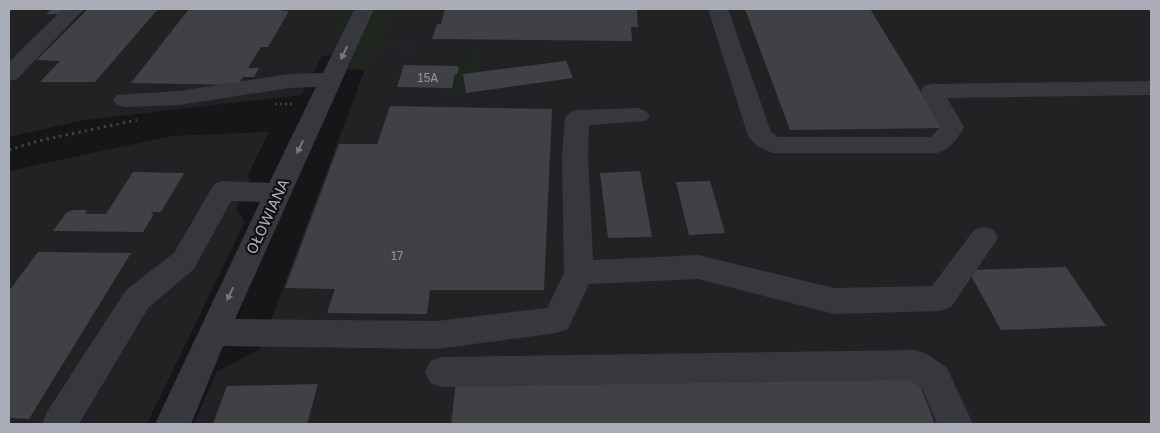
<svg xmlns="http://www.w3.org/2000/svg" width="1160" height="433" viewBox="0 0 1160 433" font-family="'Golos Text',sans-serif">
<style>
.built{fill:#222225}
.green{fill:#1e261f}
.building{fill:#404145}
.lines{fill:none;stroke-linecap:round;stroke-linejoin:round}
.path-far1{stroke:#3d3f44;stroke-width:2.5;stroke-dasharray:2 3;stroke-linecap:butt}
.path{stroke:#3d3f44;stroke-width:3;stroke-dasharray:2.5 4;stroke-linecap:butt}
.minor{fill:#37383d;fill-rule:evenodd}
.oneway{fill:#757881}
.labels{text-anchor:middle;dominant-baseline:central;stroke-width:4.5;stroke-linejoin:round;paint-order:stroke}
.number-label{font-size:12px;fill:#8e929b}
.street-label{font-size:15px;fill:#a8adb8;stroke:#111113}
</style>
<rect width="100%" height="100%" fill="#161618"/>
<!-- built -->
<g class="built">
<polygon points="9,9 353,9 332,55 322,56 302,95 84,120 9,137"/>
<polygon points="373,9 1151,9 1151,424 194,424 217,371 260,349 373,48"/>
<polygon points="269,132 248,175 250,181 236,209 245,221 147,424 9,424 9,171 171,136"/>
</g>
<!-- green -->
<g class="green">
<polygon points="345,9 353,9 339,39 333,34"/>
<polygon points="373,9 394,9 383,43 478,46 481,49 477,73 466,93 437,94 439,87 457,74 457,66 404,65 468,65 471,63 473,51 376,50 368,71 348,69"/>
<polygon points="327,313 429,313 423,317 329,316"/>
</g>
<!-- building -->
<g class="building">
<polygon points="52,9 65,9 59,14 46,14"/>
<polygon points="88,9 158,9 95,82 40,82 60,61 37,60"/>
<polygon points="189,9 284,9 282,11 289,11 268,47 261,47 248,68 259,68 254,77 243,77 238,85 131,83"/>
<polygon points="445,9 637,9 638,27 631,27 632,41 432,39 437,24 441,24"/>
<polygon points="745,9 870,9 943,128 790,130"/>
<polygon points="566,61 573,78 466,93 463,74"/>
<polygon points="404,65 457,66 459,68 457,74 455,74 452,88 397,87"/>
<polygon points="390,106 552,109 544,290 430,290 427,314 327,313 335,289 285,288 339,144 377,144"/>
<polygon points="640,171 652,237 608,238 600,173"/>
<polygon points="133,172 184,173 161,212 152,212 151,214 154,214 143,232 53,231 66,213 72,210 87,210 85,214 106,214"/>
<polygon points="710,181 725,233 689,235 676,182"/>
<polygon points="38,252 131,253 29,419 9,418 9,291"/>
<polygon points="1066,267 1106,326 1001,330 968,270"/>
<polygon points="916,375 935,424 451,424 456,382"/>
<polygon points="318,384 307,424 213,424 227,386"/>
</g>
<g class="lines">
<!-- path-far1 -->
<polyline class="path-far1" points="275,104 294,104"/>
<!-- path -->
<polyline class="path" points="9,150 38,141 137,120"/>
<!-- minor -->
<g class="minor">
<polygon points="63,9 84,9 17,79 9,81 9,62"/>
<polygon points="354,9 374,9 235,319 437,321 547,308 564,273 562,156 565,118 569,113 577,110 638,108 646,111 650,116 646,121 589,125 588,156 593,260 698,255 834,288 932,286 974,230 984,227 994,230 998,238 951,307 940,311 834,314 698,279 589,284 568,329 557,333 437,349 223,346 191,424 155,424 260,202 231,201 194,269 148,308 79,424 42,424 47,412 126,290 174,253 214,184 223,181 269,183 316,87 289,88 179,105 125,107 117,105 113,100 117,95 179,91 289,74 323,73"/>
<path d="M708,9h20l43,123 7,5h153l9,-10 -19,-36 3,-5 8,-2 219,-3v14l-204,3 17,29c-7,12 -13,22 -27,26h-164c-10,-3 -19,-8 -25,-17z"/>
<polygon points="915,350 927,354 947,368 973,424 937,424 923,390 909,380 442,387 430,383 425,372 430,361 442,357"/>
</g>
</g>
<!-- one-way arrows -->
<defs><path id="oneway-solid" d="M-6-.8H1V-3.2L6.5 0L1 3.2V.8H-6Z" transform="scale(1.25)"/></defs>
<g class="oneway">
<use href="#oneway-solid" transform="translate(344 53) rotate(115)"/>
<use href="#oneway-solid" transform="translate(300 147) rotate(115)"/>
<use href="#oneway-solid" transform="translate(230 294) rotate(115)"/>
</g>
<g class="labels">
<!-- number labels -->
<g class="number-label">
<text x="428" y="77">15A</text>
<text x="397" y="255">17</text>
</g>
<!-- street labels -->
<g class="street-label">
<text transform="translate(267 216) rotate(-65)">OŁOWIANA</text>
</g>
</g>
<!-- border -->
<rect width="1160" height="433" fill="none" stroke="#a8adb8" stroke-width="20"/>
</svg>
